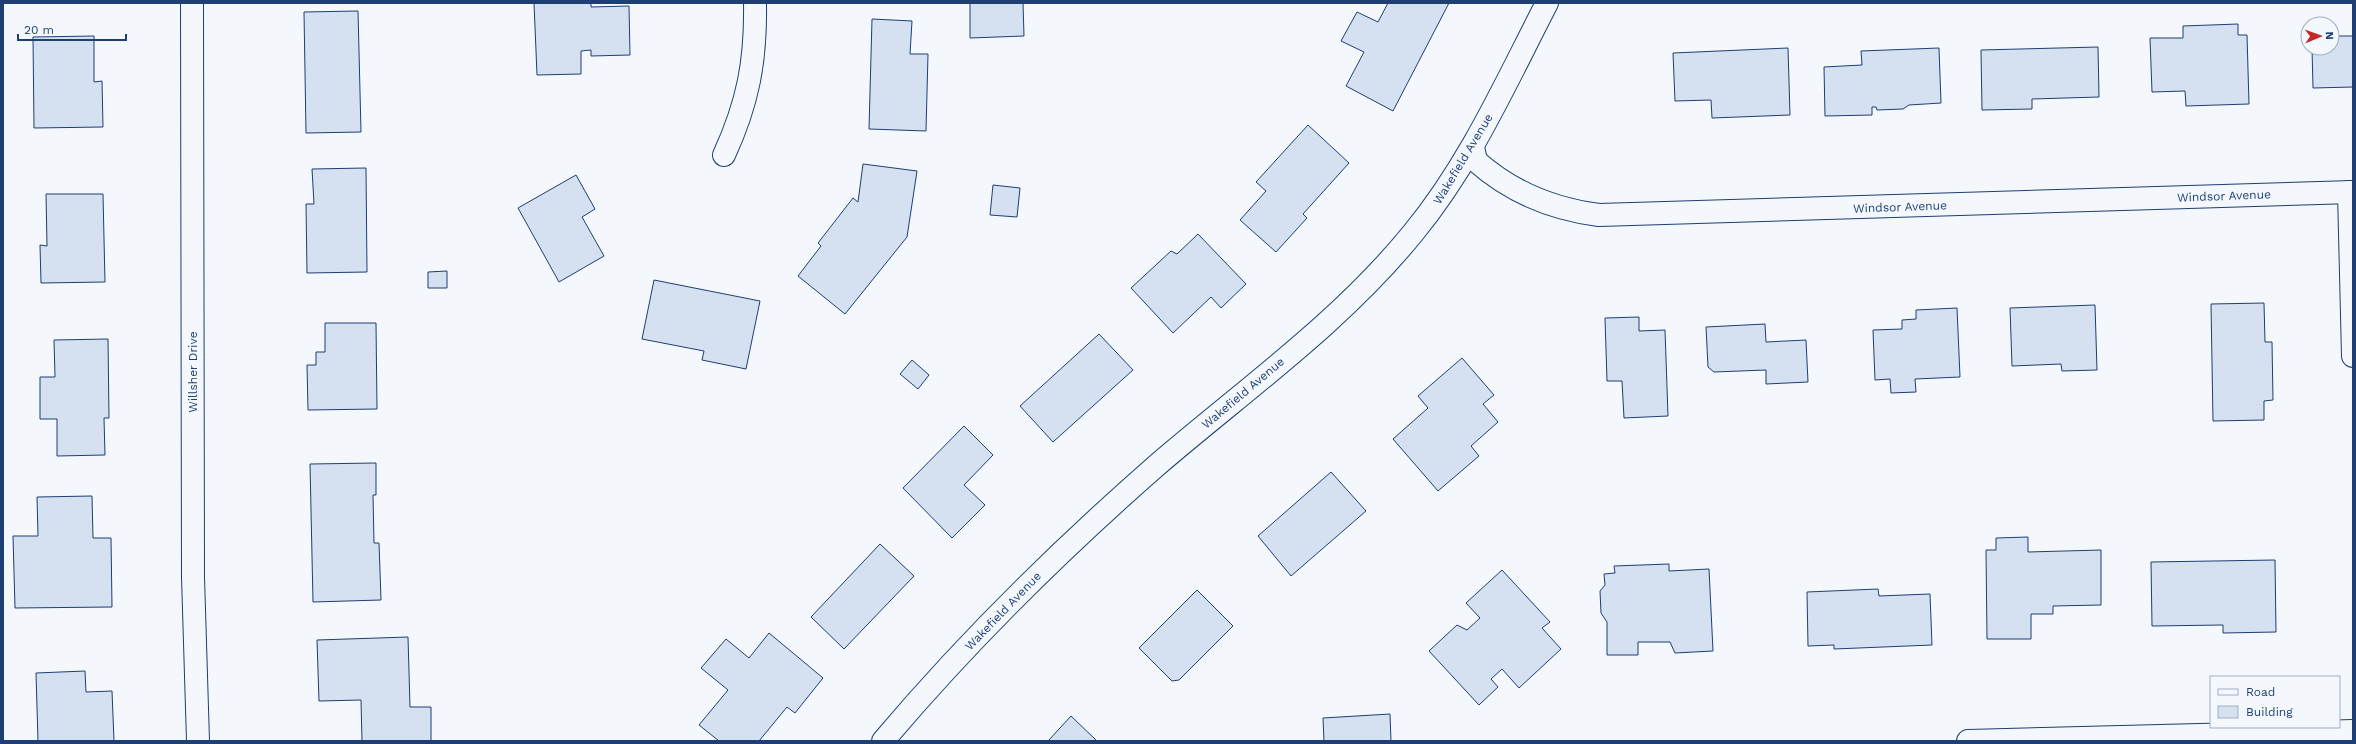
<svg xmlns="http://www.w3.org/2000/svg" width="2356" height="744" viewBox="0 0 2356 744" font-family="'Work Sans',sans-serif">
<style>
.building{fill:#d5e0f0;stroke:#1d3f73}
.lines{fill:none;stroke-linecap:round;stroke-linejoin:round}
.minor-casing{stroke:#1d3f73;stroke-width:24}
.minor{stroke:#f4f7fb;stroke-width:22}
.labels{text-anchor:middle;dominant-baseline:central;stroke-width:3;stroke-linejoin:round;paint-order:stroke}
.street-label{font-size:12px;fill:#1d3f73;stroke:#f4f7fb}
</style>
<rect width="100%" height="100%" fill="#f4f7fb"/>
<!-- building -->
<g class="building">
<polygon points="534,3 591,3 591,7 629,6 630,55 591,56 591,50 581,51 581,74 537,75"/>
<polygon points="970,3 1023,3 1024,36 970,38"/>
<polygon points="1388,3 1449,3 1393,111 1346,86 1364,52 1341,41 1357,12 1378,22"/>
<polygon points="358,11 361,132 306,133 304,12"/>
<polygon points="872,19 912,21 910,54 928,54 926,131 869,129"/>
<polygon points="2238,24 2238,35 2247,35 2249,104 2186,106 2185,91 2152,92 2150,38 2183,38 2183,26"/>
<polygon points="94,36 94,82 102,81 103,127 34,128 33,37"/>
<polygon points="2332,36 2353,36 2353,87 2313,88 2312,48 2332,48"/>
<polygon points="2098,47 2099,97 2032,99 2032,109 1982,110 1981,50"/>
<polygon points="1788,48 1790,115 1712,118 1711,100 1675,101 1673,53"/>
<polygon points="1939,48 1941,103 1909,105 1903,109 1877,110 1876,107 1872,107 1872,115 1825,116 1824,67 1862,65 1861,51"/>
<polygon points="1308,125 1349,163 1303,214 1307,218 1276,252 1240,220 1266,191 1256,182"/>
<polygon points="863,164 917,171 907,237 845,314 798,276 821,246 818,243 853,198 858,202"/>
<polygon points="366,168 367,272 307,273 306,204 314,204 312,169"/>
<polygon points="576,175 595,209 582,217 604,256 559,282 518,208"/>
<polygon points="993,185 1020,188 1017,217 990,215"/>
<polygon points="46,194 103,194 105,282 41,283 40,245 47,246"/>
<polygon points="1198,234 1246,284 1221,308 1211,297 1173,333 1131,288 1171,251 1177,254"/>
<polygon points="447,271 447,288 428,288 428,272"/>
<polygon points="654,280 760,301 746,369 702,360 704,351 642,339"/>
<polygon points="2264,303 2265,342 2272,342 2273,400 2264,401 2264,420 2213,421 2211,304"/>
<polygon points="2095,305 2097,370 2062,371 2061,364 2012,366 2010,308"/>
<polygon points="1957,308 1960,377 1915,379 1916,392 1891,393 1890,379 1875,380 1873,330 1902,329 1902,320 1916,319 1916,310"/>
<polygon points="1639,317 1639,331 1665,330 1668,416 1624,418 1622,381 1607,381 1605,318"/>
<polygon points="325,323 376,323 377,409 308,410 307,365 316,365 316,352 325,352"/>
<polygon points="1765,324 1766,342 1806,340 1808,382 1766,384 1766,370 1714,372 1708,367 1706,327"/>
<polygon points="1099,334 1133,370 1053,442 1020,406"/>
<polygon points="108,339 109,418 104,418 105,455 57,456 57,419 40,419 40,377 55,377 54,340"/>
<polygon points="1462,358 1494,395 1483,404 1498,422 1471,446 1479,456 1438,491 1393,439 1428,408 1418,396"/>
<polygon points="912,360 929,375 918,389 900,374"/>
<polygon points="964,426 993,455 964,485 985,505 952,538 903,488"/>
<polygon points="376,463 376,495 373,495 374,543 379,543 381,600 313,602 310,464"/>
<polygon points="1331,472 1366,511 1291,576 1258,536"/>
<polygon points="92,496 93,538 111,538 112,607 15,608 13,536 38,536 37,497"/>
<polygon points="2028,537 2028,552 2101,550 2101,605 2053,606 2053,614 2031,614 2031,639 1987,639 1986,550 1996,550 1996,538"/>
<polygon points="880,544 914,576 844,649 811,617"/>
<polygon points="2275,560 2276,632 2223,633 2223,625 2152,626 2151,562"/>
<polygon points="1669,564 1669,571 1709,569 1713,651 1675,653 1670,642 1638,642 1638,655 1607,655 1607,622 1601,613 1600,591 1605,585 1604,574 1615,573 1614,566"/>
<polygon points="1502,570 1550,622 1542,628 1561,649 1519,688 1502,669 1491,679 1498,687 1479,705 1429,651 1457,625 1467,630 1480,618 1466,603"/>
<polygon points="1878,589 1879,596 1930,594 1932,645 1834,649 1834,645 1808,646 1807,592"/>
<polygon points="1197,590 1233,626 1179,680 1172,681 1139,648"/>
<polygon points="769,633 823,678 795,713 787,707 759,741 719,741 699,725 728,690 701,668 726,639 749,658"/>
<polygon points="408,637 410,707 431,707 431,741 362,741 361,700 319,701 317,640"/>
<polygon points="85,671 86,692 112,691 114,741 38,741 36,673"/>
<polygon points="1390,714 1391,741 1324,741 1323,718"/>
<polygon points="1071,716 1097,741 1048,741"/>
</g>
<g class="lines">
<defs>
<g id="minor">
<polyline points="192,3 193,577 198,741"/>
<path d="M1473,147l3,14c36,32 76,48 123,54l754,-23"/>
<path d="M724,155c24,-52 32,-94 31,-152"/>
<polyline points="2349,192 2353,356"/>
<path d="M883,741c83,-98 176,-190 273,-275 87,-75 184,-143 257,-233 57,-69 93,-151 134,-230"/>
<polyline points="1968,741 2353,731"/>
</g>
</defs>
<!-- minor casing -->
<use href="#minor" class="minor-casing"/>
<!-- minor -->
<use href="#minor" class="minor"/>
</g>
<g class="labels">
<!-- street labels -->
<g class="street-label">
<text transform="translate(1463 159) rotate(-59)">Wakefield Avenue</text>
<text transform="translate(2224 196) rotate(-2)">Windsor Avenue</text>
<text transform="translate(1900 207) rotate(-2)">Windsor Avenue</text>
<text transform="translate(193 372) rotate(-90)">Willsher Drive</text>
<text transform="translate(1243 393) rotate(-40)">Wakefield Avenue</text>
<text transform="translate(1003 611) rotate(-46)">Wakefield Avenue</text>
</g>
</g>
<!-- border -->
<rect width="2356" height="744" fill="none" stroke="#1d3f73" stroke-width="8"/>
<!-- legend -->
<rect x="2210" y="676" width="130" height="52" fill="#f4f7fb" stroke="#9eadc5"/>
<rect x="2218" y="689" width="20" height="6" fill="#f4f7fb" stroke="#9eadc5"/>
<text x="2246" y="696" font-size="12" fill="#1d3f73">Road</text>
<rect x="2218" y="706" width="20" height="12" fill="#d5e0f0" stroke="#9eadc5"/>
<text x="2246" y="716" font-size="12" fill="#1d3f73">Building</text>
<!-- north arrow -->
<g transform="translate(2320 36) rotate(88)"><circle r="19" fill="#f4f7fb" stroke="#9eadc5"/>
<path d="M0-3L7 15L0 10L-7 15Z" fill="#c62828"/>
<text y="-6" font-size="11" font-weight="bold" text-anchor="middle" fill="#1d3f73">N</text>
</g>
<!-- scale -->
<path d="M18 34v6h108v-6" fill="none" stroke="#1d3f73" stroke-width="2"/>
<text x="24" y="34" font-size="12" fill="#1d3f73" stroke="#f4f7fb" stroke-width="3" paint-order="stroke">20 m</text>
</svg>
